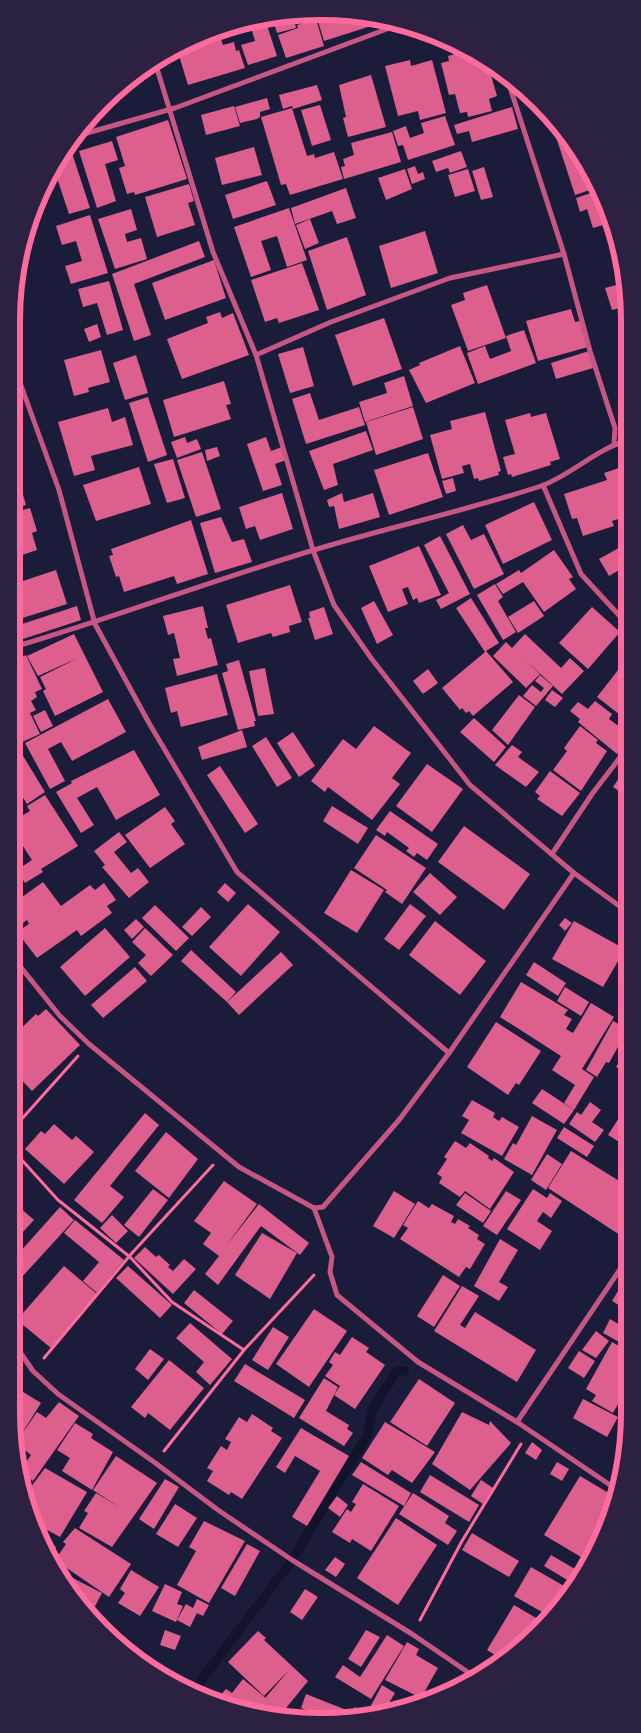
<svg xmlns="http://www.w3.org/2000/svg" width="641" height="1733" viewBox="0 0 641 1733" font-family="'Space Grotesk',sans-serif">
<style>
.lines{fill:none;stroke-linecap:round;stroke-linejoin:round}
.stream{stroke:#12122b;stroke-width:9}
.building{fill:#dd5f8e}
.path{stroke:#ff6b9d;stroke-width:3}
.minor{stroke:#c65784;stroke-width:5}
.rim{fill:none;stroke:#ff6b9d;stroke-width:6}
</style>
<rect width="100%" height="100%" fill="#1b1b3a"/>
<g class="lines">
<!-- stream -->
<polyline class="stream" points="194,1690 292,1560 367,1436 372,1410 397,1371 404,1371"/>
</g>
<!-- building -->
<g class="building">
<polygon points="280,14 293,15 296,28 277,33 272,17"/>
<polygon points="294,15 368,20 371,26 324,41 317,18 297,24"/>
<polygon points="265,19 277,56 248,65 241,45 255,41 250,24"/>
<polygon points="316,19 324,46 286,58 278,35 298,28 297,25"/>
<polygon points="208,38 210,42 221,39 223,45 234,42 236,51 239,50 245,68 188,85 177,49"/>
<polygon points="465,51 490,62 492,67 489,68 497,96 489,99 492,111 468,117 467,112 460,113 455,94 449,95 441,63 449,61 448,56"/>
<polygon points="410,60 411,66 432,60 446,113 420,120 418,111 398,116 385,66"/>
<polygon points="371,75 386,127 348,137 343,118 346,117 339,85"/>
<polygon points="317,85 322,100 293,109 292,106 283,109 279,95"/>
<polygon points="267,98 270,109 260,112 260,117 257,119 240,123 235,107"/>
<polygon points="320,105 331,140 312,146 301,110"/>
<polygon points="234,106 240,126 206,135 201,115"/>
<polygon points="512,107 518,129 472,142 469,131 457,134 454,125"/>
<polygon points="292,108 307,156 314,154 315,158 334,152 343,179 290,195 286,184 281,185 261,117"/>
<polygon points="445,116 455,145 408,160 403,145 398,146 393,131 406,126 410,138 424,133 421,123"/>
<polygon points="168,120 187,179 135,195 134,192 127,194 119,168 125,166 116,137"/>
<polygon points="563,131 598,184 599,187 575,195 555,134"/>
<polygon points="392,132 401,162 344,179 341,167 345,166 343,159 354,155 351,143"/>
<polygon points="112,141 118,160 105,164 116,201 97,208 79,151"/>
<polygon points="254,147 262,175 222,185 215,158"/>
<polygon points="461,151 467,167 450,173 448,168 436,172 432,161"/>
<polygon points="72,153 90,208 69,214 55,172 64,156"/>
<polygon points="415,166 418,174 423,172 425,179 412,184 407,169"/>
<polygon points="484,167 493,197 481,200 472,171"/>
<polygon points="405,169 412,189 386,200 378,178"/>
<polygon points="468,169 475,191 455,197 448,175"/>
<polygon points="267,181 276,205 233,219 225,195"/>
<polygon points="189,184 194,201 188,203 195,225 157,237 145,197"/>
<polygon points="346,188 356,218 337,224 332,211 295,224 291,208"/>
<polygon points="600,190 610,223 593,228 587,209 580,212 576,198"/>
<polygon points="289,208 307,260 287,267 277,236 261,241 271,270 251,277 234,227"/>
<polygon points="131,209 137,230 125,234 127,242 141,238 147,259 115,269 98,219"/>
<polygon points="90,215 108,273 71,284 65,266 82,261 76,241 62,245 56,226"/>
<polygon points="310,219 319,243 305,249 296,225"/>
<polygon points="425,231 438,273 391,288 379,246"/>
<polygon points="347,237 366,295 327,310 308,251"/>
<polygon points="199,241 205,257 134,284 151,335 134,341 112,274"/>
<polygon points="214,260 226,298 165,320 152,283"/>
<polygon points="302,263 319,310 279,323 277,318 265,322 251,280"/>
<polygon points="623,266 627,280 627,306 612,310 605,288 620,284 615,269"/>
<polygon points="109,281 123,330 107,335 97,303 83,307 78,289"/>
<polygon points="487,285 506,338 468,351 451,305 465,300 463,293"/>
<polygon points="571,309 575,322 581,321 588,347 538,361 526,321"/>
<polygon points="220,312 222,318 233,313 249,355 182,379 167,339 208,323 206,317"/>
<polygon points="384,318 402,369 353,386 335,335"/>
<polygon points="97,324 101,337 89,342 84,329"/>
<polygon points="524,330 536,363 478,384 467,353 485,346 490,359 511,351 506,336"/>
<polygon points="627,339 627,360 621,341"/>
<polygon points="460,346 475,383 426,403 409,370 420,365 419,363"/>
<polygon points="303,347 314,386 290,393 278,354"/>
<polygon points="101,350 110,382 88,388 89,392 74,396 64,360"/>
<polygon points="589,351 593,368 556,379 551,363"/>
<polygon points="136,355 148,393 125,400 113,363"/>
<polygon points="404,376 413,406 365,422 359,402 387,393 384,383"/>
<polygon points="224,381 231,404 226,405 231,419 174,437 163,400"/>
<polygon points="310,393 319,420 359,407 365,425 306,444 292,399"/>
<polygon points="148,397 167,455 148,462 129,403"/>
<polygon points="413,407 423,439 376,455 366,422"/>
<polygon points="108,408 112,422 125,417 133,445 91,456 95,470 74,476 58,422"/>
<polygon points="485,412 501,471 498,472 499,475 479,481 478,478 474,479 470,464 462,466 464,473 442,479 430,435 452,429 450,421"/>
<polygon points="530,413 531,417 546,413 560,459 550,462 551,465 512,477 511,474 508,475 503,457 515,454 505,420"/>
<polygon points="366,431 373,450 333,464 338,485 324,490 309,451"/>
<polygon points="185,437 187,443 197,439 201,449 177,458 171,442"/>
<polygon points="266,437 271,451 282,447 286,460 275,464 282,485 263,491 247,444"/>
<polygon points="217,447 220,456 207,461 205,450"/>
<polygon points="11,449 21,480 11,483"/>
<polygon points="202,452 221,509 196,517 177,460"/>
<polygon points="428,453 443,497 389,515 374,470"/>
<polygon points="173,459 185,498 167,503 154,464"/>
<polygon points="628,465 628,516 612,521 614,526 583,536 577,518 572,519 564,494 607,480 604,473"/>
<polygon points="139,467 151,504 96,521 83,485"/>
<polygon points="453,478 456,491 446,494 442,481"/>
<polygon points="20,484 26,505 11,509 11,487"/>
<polygon points="282,493 293,529 260,540 255,526 246,529 239,507"/>
<polygon points="342,493 344,502 373,493 380,517 339,529 334,506 329,507 327,500"/>
<polygon points="534,502 552,540 503,564 485,525"/>
<polygon points="30,508 37,531 32,533 37,550 16,557 17,562 11,564 11,513"/>
<polygon points="221,517 232,542 244,539 252,562 215,573 200,523"/>
<polygon points="191,520 208,574 177,584 174,576 124,592 119,576 116,577 109,556 113,555 111,549"/>
<polygon points="463,525 471,540 484,534 504,574 474,589 446,534"/>
<polygon points="440,536 470,594 441,609 436,600 449,593 424,545"/>
<polygon points="626,544 628,565 609,576 599,559"/>
<polygon points="419,546 441,595 419,603 417,598 413,600 408,587 402,589 408,604 388,612 369,566"/>
<polygon points="554,550 573,577 569,579 576,589 544,612 523,582 503,594 496,584 519,570 521,573"/>
<polygon points="56,570 67,604 13,621 11,585"/>
<polygon points="495,584 503,597 498,601 516,632 503,640 477,595"/>
<polygon points="290,585 302,622 289,626 290,632 273,637 271,633 238,643 226,605"/>
<polygon points="471,598 499,643 486,651 513,682 473,716 469,711 466,713 462,708 460,710 442,688 485,652 456,608"/>
<polygon points="374,601 393,635 377,644 361,608"/>
<polygon points="534,601 544,616 518,633 508,617"/>
<polygon points="77,606 81,620 23,639 19,625"/>
<polygon points="203,606 208,628 205,628 208,639 211,638 218,665 177,676 173,659 180,658 174,633 168,635 163,616"/>
<polygon points="324,607 333,634 315,640 308,618 310,618 309,612"/>
<polygon points="592,607 620,632 588,669 559,643"/>
<polygon points="74,634 103,692 55,716 43,691 46,689 40,677 78,658 38,676 27,656"/>
<polygon points="525,634 561,668 570,658 584,671 562,694 520,655 540,674 526,688 493,656 506,642 512,648"/>
<polygon points="628,650 628,721 597,697 622,665 618,663"/>
<polygon points="26,655 42,689 35,692 37,697 31,701 36,710 30,713 40,734 22,742 11,722 11,663"/>
<polygon points="239,660 256,721 254,721 255,726 238,730 222,673 228,671 226,664"/>
<polygon points="265,668 274,714 258,716 249,671"/>
<polygon points="428,669 438,683 423,694 413,681"/>
<polygon points="217,674 228,715 181,727 177,711 171,713 165,688"/>
<polygon points="540,675 553,686 536,706 523,696 532,685 541,692 544,688 535,681"/>
<polygon points="552,690 563,698 555,707 545,700"/>
<polygon points="519,695 535,707 508,745 492,730"/>
<polygon points="108,699 126,732 72,761 61,742 48,749 65,781 50,789 25,743"/>
<polygon points="595,701 612,714 609,719 628,733 628,739 617,754 578,722 580,719 570,711 578,702 588,709"/>
<polygon points="45,710 53,726 41,732 33,716"/>
<polygon points="474,718 506,747 494,762 460,732"/>
<polygon points="374,726 411,753 392,778 400,784 372,820 328,787 325,792 311,781 343,739 356,749"/>
<polygon points="580,726 598,740 596,743 607,751 581,791 553,770 567,751 564,748"/>
<polygon points="242,730 247,747 202,760 198,747"/>
<polygon points="293,732 315,766 299,777 277,743"/>
<polygon points="266,737 292,778 277,787 252,746"/>
<polygon points="512,745 522,752 518,757 539,772 526,787 495,765"/>
<polygon points="17,746 45,792 27,804 11,778 11,750"/>
<polygon points="134,750 160,795 116,820 97,787 77,798 94,825 81,833 56,792 72,783 71,781"/>
<polygon points="427,764 463,789 432,832 396,806"/>
<polygon points="220,766 258,824 245,833 207,775"/>
<polygon points="625,769 628,772 628,797 613,787"/>
<polygon points="550,771 580,793 562,816 537,799 540,796 535,792"/>
<polygon points="45,795 78,846 41,869 43,872 25,883 17,870 32,860 11,828 11,822 30,811 27,806"/>
<polygon points="332,806 368,828 358,844 323,821"/>
<polygon points="165,807 175,821 171,824 185,844 150,868 125,835"/>
<polygon points="390,811 438,844 427,860 417,853 414,857 406,851 409,848 387,832 385,836 376,830"/>
<polygon points="464,826 530,874 504,910 438,862"/>
<polygon points="119,832 127,842 114,852 131,873 138,868 149,882 129,898 102,867 105,865 94,851"/>
<polygon points="376,835 426,868 402,904 385,892 387,890 354,868"/>
<polygon points="351,870 384,890 357,933 324,913"/>
<polygon points="430,873 457,897 440,915 413,892"/>
<polygon points="43,882 61,906 90,885 95,890 104,883 116,900 107,906 112,913 81,936 77,930 37,958 17,932 29,924 27,920 23,923 11,905"/>
<polygon points="225,883 236,893 228,902 217,892"/>
<polygon points="248,904 280,932 241,976 209,947"/>
<polygon points="410,904 426,916 399,950 384,939"/>
<polygon points="155,905 189,938 176,951 142,918"/>
<polygon points="201,907 211,917 192,936 182,927"/>
<polygon points="565,918 572,923 565,931 559,925"/>
<polygon points="136,919 144,927 132,939 124,930"/>
<polygon points="435,921 486,961 460,995 409,955"/>
<polygon points="574,921 625,949 603,987 552,959"/>
<polygon points="105,928 130,957 85,996 60,967"/>
<polygon points="145,928 173,955 151,976 138,963 146,955 132,942"/>
<polygon points="191,950 236,992 227,1002 181,961"/>
<polygon points="281,952 293,965 239,1015 227,1002"/>
<polygon points="534,962 566,983 558,996 526,975"/>
<polygon points="135,967 147,981 103,1018 91,1005"/>
<polygon points="11,973 23,987 11,997"/>
<polygon points="521,982 568,1010 564,1015 572,1019 566,1029 573,1033 591,1003 614,1017 582,1069 594,1077 574,1110 564,1103 575,1085 552,1070 561,1056 500,1017"/>
<polygon points="565,987 589,1002 581,1016 557,1001"/>
<polygon points="46,1009 80,1045 32,1091 11,1069 11,1038 36,1014 38,1016"/>
<polygon points="613,1021 628,1029 609,1063 606,1062 597,1077 586,1070"/>
<polygon points="496,1022 541,1051 519,1085 516,1083 508,1095 467,1067"/>
<polygon points="629,1045 629,1075 616,1067"/>
<polygon points="626,1077 629,1079 629,1096 618,1089"/>
<polygon points="11,1083 22,1092 11,1104"/>
<polygon points="542,1089 574,1110 564,1124 532,1103"/>
<polygon points="472,1100 495,1113 493,1117 499,1121 502,1117 519,1127 502,1156 461,1133 469,1120 462,1116"/>
<polygon points="590,1102 601,1110 592,1122 604,1130 595,1142 569,1124 577,1112 581,1115"/>
<polygon points="629,1102 629,1148 608,1135"/>
<polygon points="145,1113 159,1125 110,1186 124,1197 102,1223 74,1200"/>
<polygon points="532,1116 557,1130 532,1175 504,1159 513,1143 516,1145"/>
<polygon points="54,1124 72,1140 76,1136 94,1152 64,1184 25,1149 41,1131 45,1134"/>
<polygon points="564,1127 594,1146 587,1157 557,1138"/>
<polygon points="166,1132 198,1159 169,1198 135,1171"/>
<polygon points="455,1141 466,1148 470,1143 489,1156 488,1158 492,1161 494,1158 514,1172 490,1209 465,1191 460,1197 439,1183 442,1177 437,1174 447,1159 444,1157"/>
<polygon points="571,1151 629,1187 629,1199 619,1216 629,1223 623,1237 548,1188"/>
<polygon points="547,1154 562,1164 546,1190 531,1180"/>
<polygon points="224,1181 257,1204 226,1246 259,1204 309,1243 300,1255 261,1226 218,1285 205,1274 219,1256 203,1244 211,1233 194,1221"/>
<polygon points="153,1189 168,1200 139,1237 124,1225"/>
<polygon points="533,1189 547,1198 550,1193 562,1201 551,1218 543,1212 537,1221 552,1231 540,1250 507,1229"/>
<polygon points="394,1191 415,1204 394,1238 373,1226"/>
<polygon points="506,1191 521,1200 497,1235 483,1226"/>
<polygon points="465,1193 491,1211 483,1223 456,1205"/>
<polygon points="11,1200 34,1220 11,1245"/>
<polygon points="418,1201 429,1208 432,1204 454,1216 451,1222 455,1224 458,1219 470,1226 468,1228 479,1235 477,1239 485,1244 470,1269 466,1267 459,1277 400,1239 408,1228 403,1225"/>
<polygon points="60,1207 74,1220 11,1289 11,1262"/>
<polygon points="112,1215 128,1231 116,1243 100,1228"/>
<polygon points="75,1220 124,1260 97,1293 83,1281 99,1262 64,1233"/>
<polygon points="262,1233 297,1253 270,1299 235,1275"/>
<polygon points="500,1239 518,1250 499,1282 508,1287 499,1301 474,1286"/>
<polygon points="145,1247 156,1257 159,1255 170,1265 168,1267 173,1271 184,1259 196,1269 173,1294 134,1258"/>
<polygon points="64,1266 97,1294 51,1348 17,1320"/>
<polygon points="128,1266 172,1305 160,1318 116,1278"/>
<polygon points="443,1275 460,1286 434,1327 417,1316"/>
<polygon points="629,1277 629,1295 630,1312 612,1301 624,1281 626,1283"/>
<polygon points="462,1286 479,1296 460,1325 465,1328 475,1312 536,1350 517,1382 434,1331"/>
<polygon points="194,1290 233,1321 222,1334 184,1303"/>
<polygon points="314,1309 347,1331 309,1387 276,1364"/>
<polygon points="622,1309 630,1312 630,1324 619,1319"/>
<polygon points="610,1319 630,1331 630,1348 603,1333"/>
<polygon points="190,1323 232,1359 210,1385 196,1372 204,1362 176,1338"/>
<polygon points="273,1327 289,1337 268,1370 252,1360"/>
<polygon points="596,1331 609,1341 596,1358 582,1350"/>
<polygon points="352,1337 369,1348 366,1352 385,1365 355,1409 334,1395 340,1386 325,1376 333,1365 329,1362 335,1352 340,1355"/>
<polygon points="612,1342 630,1352 630,1383 613,1413 592,1401 596,1395 586,1389"/>
<polygon points="150,1349 164,1359 148,1380 135,1369"/>
<polygon points="579,1351 595,1361 584,1378 568,1368"/>
<polygon points="169,1360 204,1388 170,1430 148,1413 145,1418 131,1407"/>
<polygon points="245,1364 305,1400 294,1418 234,1381"/>
<polygon points="324,1378 338,1387 326,1411 349,1425 347,1429 353,1433 344,1446 299,1418"/>
<polygon points="419,1379 455,1403 427,1446 390,1422"/>
<polygon points="20,1390 41,1403 19,1438 37,1412 46,1418 59,1402 79,1416 33,1481 21,1473 21,1470 31,1455 17,1444 11,1412 11,1393 16,1396"/>
<polygon points="583,1399 618,1417 607,1437 573,1418"/>
<polygon points="462,1412 489,1425 490,1421 511,1443 470,1490 432,1464"/>
<polygon points="252,1414 273,1428 271,1431 282,1438 242,1499 231,1492 229,1495 207,1481 213,1471 207,1468 221,1446 227,1450 231,1442 225,1439 239,1417 247,1422"/>
<polygon points="385,1422 435,1452 412,1483 392,1470 388,1475 362,1458"/>
<polygon points="75,1423 93,1434 91,1438 113,1452 92,1490 62,1471 70,1458 57,1450"/>
<polygon points="301,1428 349,1456 307,1526 292,1517 320,1471 295,1456 285,1473 276,1467"/>
<polygon points="532,1442 542,1450 536,1460 525,1453"/>
<polygon points="116,1456 157,1483 112,1547 79,1528 88,1513 84,1511 96,1493 119,1507 93,1490"/>
<polygon points="361,1462 411,1493 404,1506 352,1475"/>
<polygon points="557,1462 569,1469 562,1481 550,1474"/>
<polygon points="45,1468 87,1492 60,1537 33,1522 28,1512 25,1495"/>
<polygon points="430,1475 479,1505 469,1522 420,1492"/>
<polygon points="580,1476 617,1498 586,1560 544,1535"/>
<polygon points="165,1479 179,1487 154,1529 139,1519"/>
<polygon points="481,1480 493,1488 483,1504 471,1496"/>
<polygon points="363,1484 399,1506 371,1551 352,1539 350,1543 332,1532 347,1509 351,1512 356,1504 352,1502"/>
<polygon points="413,1493 449,1516 445,1523 457,1531 448,1545 399,1514"/>
<polygon points="337,1496 348,1505 340,1517 328,1508"/>
<polygon points="175,1504 197,1518 178,1547 156,1534"/>
<polygon points="396,1518 437,1545 398,1605 357,1578"/>
<polygon points="204,1521 245,1541 209,1603 177,1585 196,1551 189,1547"/>
<polygon points="75,1528 131,1564 109,1597 55,1560 66,1544 63,1542"/>
<polygon points="472,1533 519,1561 509,1577 462,1550"/>
<polygon points="42,1537 56,1547 52,1554"/>
<polygon points="247,1544 260,1551 235,1596 221,1588"/>
<polygon points="551,1555 580,1572 574,1584 544,1566"/>
<polygon points="335,1557 345,1564 336,1577 325,1570"/>
<polygon points="531,1567 571,1590 566,1601 549,1616 514,1596"/>
<polygon points="131,1570 159,1587 140,1616 118,1603 125,1593 120,1589"/>
<polygon points="63,1573 102,1593 92,1612 83,1607"/>
<polygon points="165,1584 182,1592 177,1604 183,1606 176,1622 152,1611"/>
<polygon points="305,1589 318,1597 302,1620 290,1612"/>
<polygon points="197,1599 209,1605 203,1616 197,1613 190,1627 177,1620 186,1604 193,1608"/>
<polygon points="514,1605 543,1622 503,1660 487,1650"/>
<polygon points="165,1630 181,1636 175,1650 160,1645"/>
<polygon points="366,1630 380,1637 361,1667 348,1659"/>
<polygon points="258,1631 266,1638 264,1640 308,1681 278,1718 245,1707 252,1698 245,1707 218,1698 226,1689 232,1693 243,1679 267,1699 265,1698 290,1669 264,1696 228,1662"/>
<polygon points="387,1635 404,1646 371,1699 335,1677 343,1665 360,1677"/>
<polygon points="407,1642 419,1649 416,1655 438,1668 421,1698 385,1680"/>
<polygon points="382,1685 395,1693 389,1703 398,1709 377,1716 368,1711"/>
<polygon points="306,1694 344,1709 341,1717 325,1718 301,1708"/>
<polygon points="355,1707 370,1716 349,1717"/>
</g>
<g class="lines">
<!-- path -->
<g class="path">
<polyline points="11,1131 78,1056"/>
<polyline points="11,1148 58,1200 130,1257 172,1302 244,1350"/>
<polyline points="44,1358 132,1253 213,1165"/>
<polyline points="164,1451 244,1350 314,1275"/>
<polyline points="420,1620 462,1541 521,1444"/>
</g>
<!-- minor -->
<g class="minor">
<polyline points="155,62 213,252 256,355 313,550 334,605 371,658 470,785 574,873 629,913"/>
<polyline points="506,75 564,254 590,351 615,428 614,444"/>
<polyline points="73,137 175,108 403,23"/>
<polyline points="256,355 331,322 450,278 564,254"/>
<polyline points="11,358 59,490 95,624 149,723 237,872 449,1053"/>
<polyline points="543,485 581,574 628,625"/>
<path d="M11,648c102,-30 202,-68 303,-98 75,-23 152,-39 227,-64 29,-10 58,-39 86,-45"/>
<polyline points="552,854 592,794 628,747"/>
<polyline points="11,955 60,1016 89,1044 239,1167 314,1208 332,1257 330,1272 337,1295 418,1362 517,1422 619,1491"/>
<polyline points="314,1208 323,1207 399,1120 449,1053 574,873"/>
<polyline points="11,1339 33,1371 58,1394 154,1462 218,1510 292,1560 412,1634 475,1677"/>
<polyline points="517,1422 629,1256"/>
</g>
</g>
<!-- crop -->
<path d="M0 0H641V1733H0ZM320 20H321A300 300 0 0 1 621 320V1413A300 300 0 0 1 321 1713H320A300 300 0 0 1 20 1413V320A300 300 0 0 1 320 20Z" fill="#2d2142" fill-rule="evenodd"/>
<path class="rim" d="M320 20H321A300 300 0 0 1 621 320V1413A300 300 0 0 1 321 1713H320A300 300 0 0 1 20 1413V320A300 300 0 0 1 320 20Z"/>
</svg>
